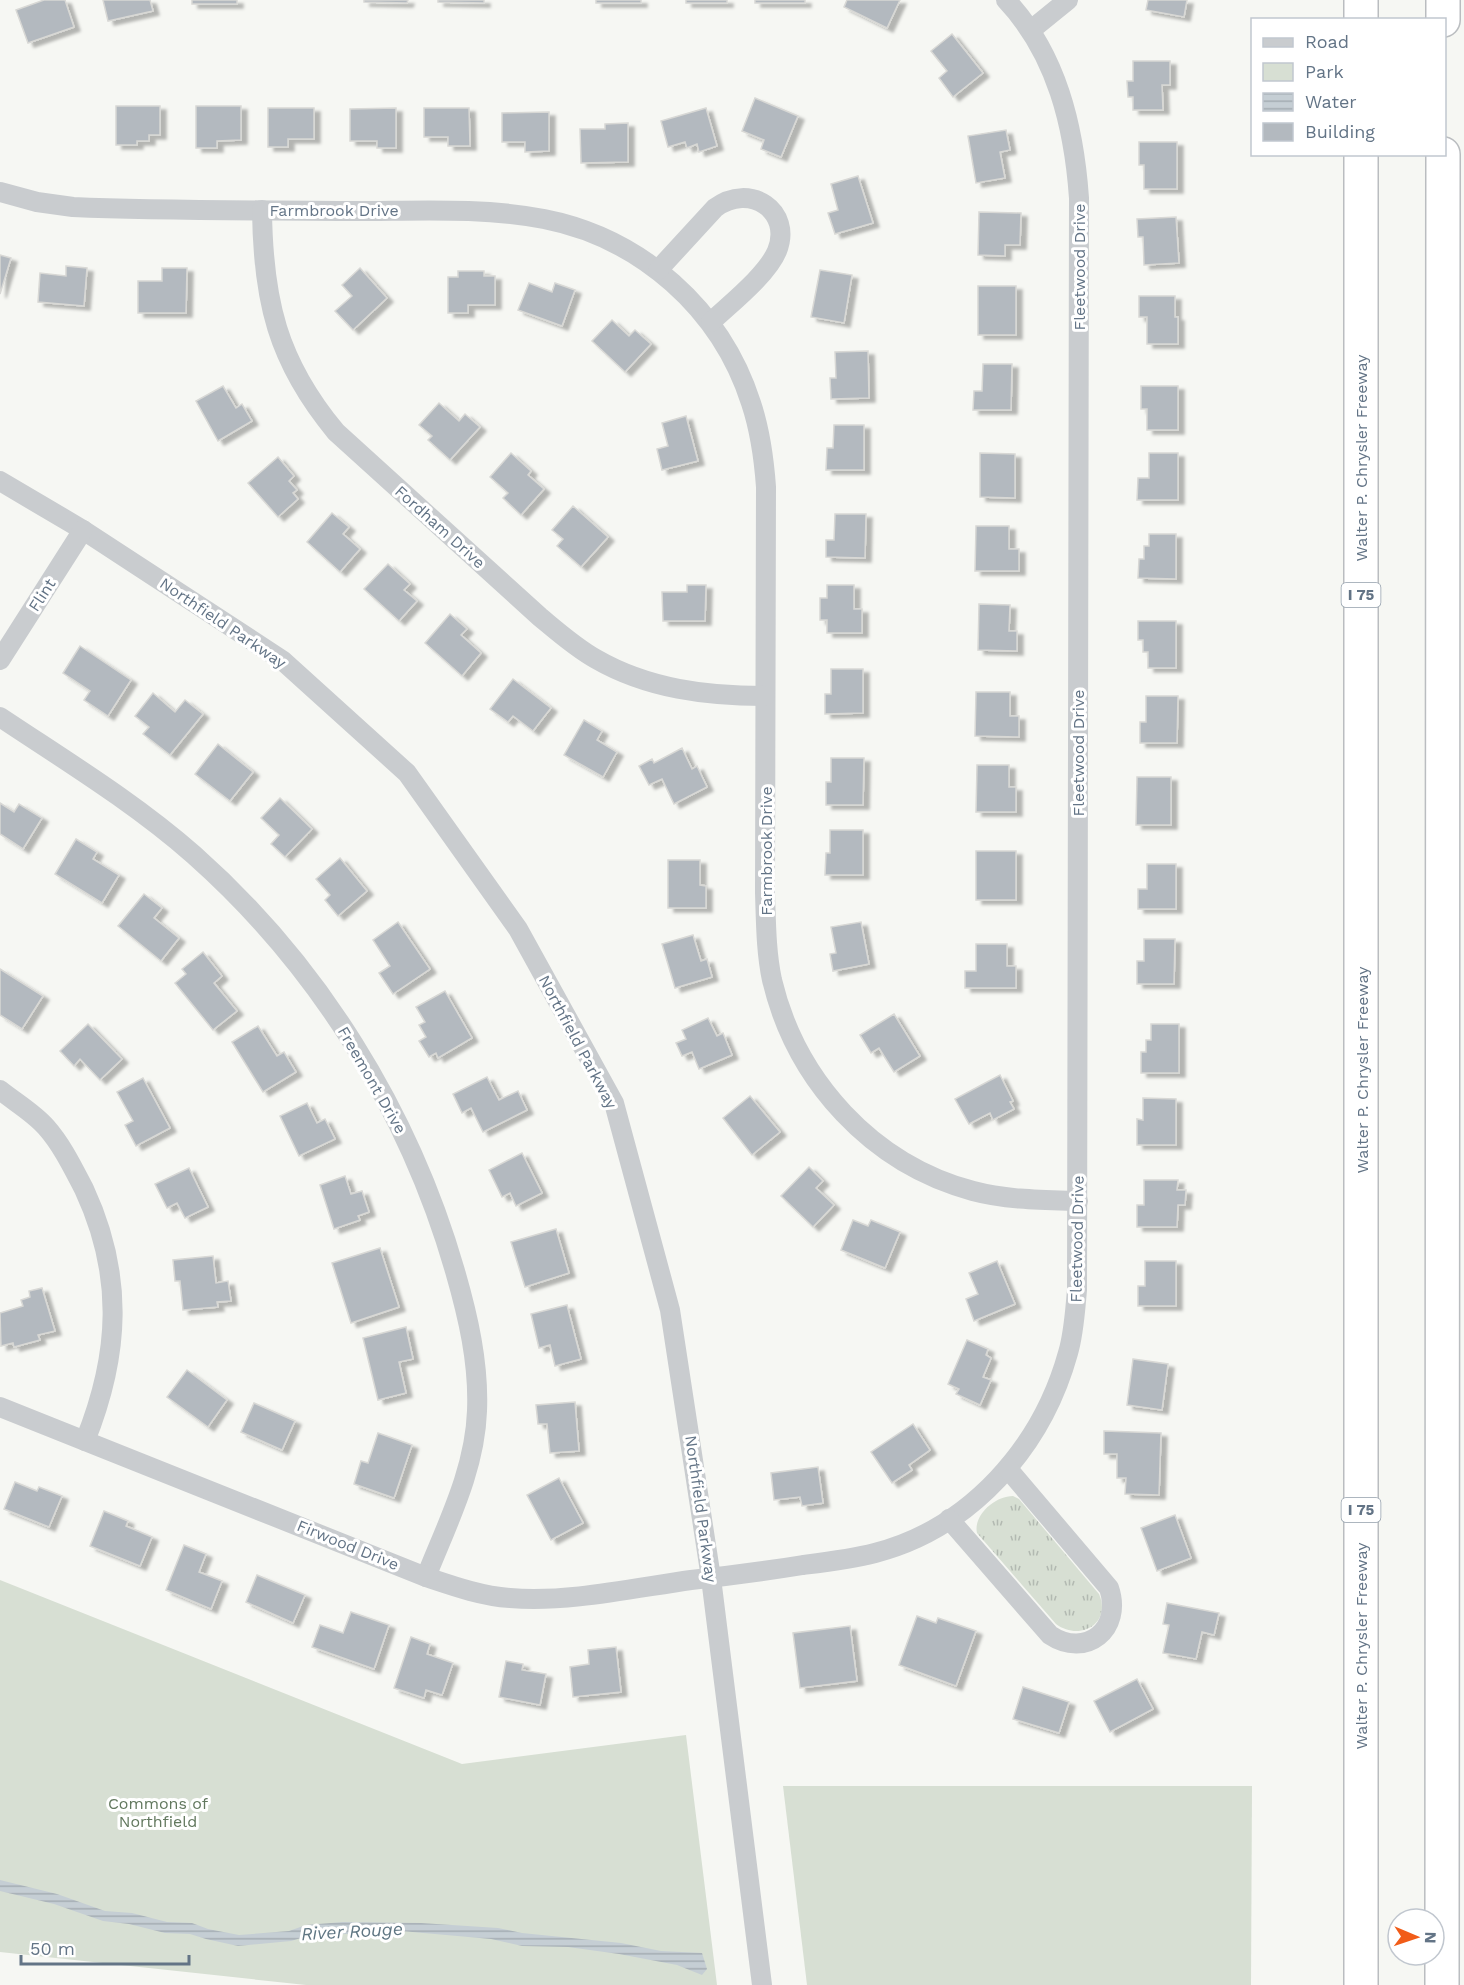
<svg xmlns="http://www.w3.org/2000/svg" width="1464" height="1985" viewBox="0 0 1464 1985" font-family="'Work Sans',sans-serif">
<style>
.grass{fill:url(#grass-tufts)}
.park{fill:#d7dfd3}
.water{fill:url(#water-rules)}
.building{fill:#b3b9bf;stroke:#d8d8d5;stroke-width:1.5;filter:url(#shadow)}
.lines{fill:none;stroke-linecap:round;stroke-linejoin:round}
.motorway-casing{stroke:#babdc0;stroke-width:36}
.minor{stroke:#c9cccf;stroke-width:20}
.motorway{stroke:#fff;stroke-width:33}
.labels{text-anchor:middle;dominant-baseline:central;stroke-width:6;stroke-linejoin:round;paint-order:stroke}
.shield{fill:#fff;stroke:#929eaa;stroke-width:1.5}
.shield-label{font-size:15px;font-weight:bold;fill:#637486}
.street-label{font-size:16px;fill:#637486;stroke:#fff}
.park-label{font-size:16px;fill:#62785e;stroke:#fff}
.water-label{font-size:18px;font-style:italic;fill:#5f7683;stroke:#fff}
</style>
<defs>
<pattern id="grass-tufts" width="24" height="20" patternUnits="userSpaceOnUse" patternTransform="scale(1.5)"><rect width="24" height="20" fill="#d7dfd3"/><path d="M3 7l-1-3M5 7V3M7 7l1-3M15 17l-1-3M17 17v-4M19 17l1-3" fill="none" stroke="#b2b9b1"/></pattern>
<pattern id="water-rules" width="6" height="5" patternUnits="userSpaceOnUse" patternTransform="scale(1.5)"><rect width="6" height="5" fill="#c5ced4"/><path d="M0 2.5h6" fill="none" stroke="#a4acb2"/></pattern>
<filter id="shadow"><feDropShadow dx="6" dy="4" stdDeviation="1.5" flood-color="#0004"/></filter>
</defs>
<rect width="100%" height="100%" fill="#f6f7f3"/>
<!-- grass -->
<path class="grass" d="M1013,1496l6,3 80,95c13,29 -19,48 -43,30l-79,-91c-4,-18 18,-37 36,-37z"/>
<!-- park -->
<g class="park">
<polygon points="0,1580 462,1764 686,1735 717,1985 306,1985 0,1952"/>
<polygon points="783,1786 1252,1786 1251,1985 807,1985"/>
</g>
<!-- water -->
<polygon class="water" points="0,1880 57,1894 105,1911 132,1913 167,1922 192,1923 208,1929 239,1935 289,1931 306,1925 343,1922 421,1923 498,1928 522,1933 621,1943 661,1951 702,1953 707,1969 702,1975 677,1965 619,1954 568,1947 522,1946 491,1939 401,1931 308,1936 291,1941 238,1946 206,1939 190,1934 165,1933 129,1924 103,1921 54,1904 0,1891"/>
<!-- building -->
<g class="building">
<polygon points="44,0 65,0 74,27 28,43 16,10"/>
<polygon points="103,0 150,0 153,11 108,21"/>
<rect x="192" y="0" width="45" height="4"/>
<polygon points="364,0 408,0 407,3 364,2"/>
<polygon points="438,0 484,0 484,3 438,2"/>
<rect x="596" y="0" width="45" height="3"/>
<rect x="686" y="0" width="41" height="3"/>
<rect x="755" y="0" width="50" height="3"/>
<polygon points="847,0 900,0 887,28 844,7"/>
<polygon points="1148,0 1187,0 1184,17 1146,10"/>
<polygon points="952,34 983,73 953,97 939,78 947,71 931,51"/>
<polygon points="1133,61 1170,61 1170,85 1162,85 1163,110 1133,110 1133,97 1128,97 1127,81 1133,81"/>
<polygon points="755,98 798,116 781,157 761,149 764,140 742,131"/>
<polygon points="116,106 160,106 160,135 149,135 149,141 137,141 137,145 116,145"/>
<polygon points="196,106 241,106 241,140 217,141 217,148 196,148"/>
<polygon points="268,108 314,108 314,139 288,139 288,147 268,147"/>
<polygon points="396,108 396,148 377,148 377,141 350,141 350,109"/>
<polygon points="424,108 469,108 470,146 448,146 448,137 424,137"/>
<polygon points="706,108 717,146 699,152 697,144 687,148 685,142 668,147 661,121"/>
<polygon points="549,112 549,151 525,152 525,142 502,142 502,113"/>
<polygon points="628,123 628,162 581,163 580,129 605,129 605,124"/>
<polygon points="1006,130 1010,150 1000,152 1005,178 976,183 968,136"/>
<polygon points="1139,142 1177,142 1177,189 1144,189 1144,165 1139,165"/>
<polygon points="858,176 873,223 835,234 828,213 838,210 831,184"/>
<polygon points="979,212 1021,213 1020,245 1005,245 1005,256 978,255"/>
<polygon points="1176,217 1179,263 1144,265 1143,237 1138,237 1137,219"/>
<polygon points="0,255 11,258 0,294"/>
<polygon points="66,266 87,268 84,306 38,302 40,273 66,276"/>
<polygon points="162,268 187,268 186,313 138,313 138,281 162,281"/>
<polygon points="360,268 387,298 353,330 335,311 352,296 342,285"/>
<polygon points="820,270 852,275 844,323 811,317"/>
<polygon points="458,271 484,271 484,276 495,276 495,305 468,305 468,313 448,313 448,277 458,277"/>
<polygon points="529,283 552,292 555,283 575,290 562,326 518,310"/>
<rect x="978" y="286" width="38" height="49"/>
<polygon points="1139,296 1175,296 1175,317 1178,317 1178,344 1147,344 1147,317 1139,317"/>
<polygon points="612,320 629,336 635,330 651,344 625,372 592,341"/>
<polygon points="868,351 869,398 831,399 830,378 836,378 835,352"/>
<polygon points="983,364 1012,364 1011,410 973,410 974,391 982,391"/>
<polygon points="223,386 236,408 242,404 252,421 218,441 196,401"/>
<polygon points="1141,386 1178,386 1178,430 1147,430 1147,409 1141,409"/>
<polygon points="439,403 459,421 465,414 480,427 450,460 428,440 432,436 419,425"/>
<polygon points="686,416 698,461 662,470 657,449 668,446 662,423"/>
<polygon points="834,425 864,425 864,470 826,470 827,448 833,448"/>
<polygon points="511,453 531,471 528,475 544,489 521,515 503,498 508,493 490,477"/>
<polygon points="980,453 1015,454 1015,498 980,497"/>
<polygon points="1149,453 1178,453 1178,500 1137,500 1138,478 1149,478"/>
<polygon points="278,457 294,476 289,481 297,490 293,493 298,499 278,517 248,483"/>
<polygon points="573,506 608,537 581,567 557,546 563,539 552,530"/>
<polygon points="332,513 349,527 343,534 360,549 340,572 307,542"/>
<polygon points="835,514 866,514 865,558 826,557 826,540 834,540"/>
<polygon points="976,526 1009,526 1009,549 1019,549 1019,571 975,571"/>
<polygon points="1149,534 1176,534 1176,579 1138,578 1139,559 1144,559 1144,546 1149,546"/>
<polygon points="388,564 410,584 404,590 417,601 399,621 364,589"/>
<polygon points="687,585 706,585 705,621 663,621 662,592 687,592"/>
<polygon points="827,585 854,585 854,609 862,609 862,633 827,633 827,620 820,620 820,598 827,598"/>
<polygon points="979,604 1010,605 1009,631 1017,631 1017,651 978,650"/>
<polygon points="450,614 467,629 461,635 481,653 462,676 425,643"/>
<polygon points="1138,621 1176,621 1176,668 1148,668 1148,652 1143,652 1143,640 1138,640"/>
<polygon points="80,646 131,680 108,716 84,700 90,691 63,673"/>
<polygon points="831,669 863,669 863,713 825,714 825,694 831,694"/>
<polygon points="513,679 551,708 533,731 513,716 508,722 490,709"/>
<polygon points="976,692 1010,692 1010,716 1019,716 1019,737 975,736"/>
<polygon points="153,693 175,712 185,700 203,714 170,755 143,734 149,727 135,716"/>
<polygon points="1146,696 1178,696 1177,743 1140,743 1140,722 1146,722"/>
<polygon points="584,720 602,731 597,740 617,752 603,777 564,755"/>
<polygon points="218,744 253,772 230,801 195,774"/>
<polygon points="682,748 692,769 697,766 707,787 674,804 662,779 649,785 639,766 652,759 654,763"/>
<polygon points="831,758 864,758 863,805 826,805 826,782 831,782"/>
<polygon points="977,765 1009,765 1009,787 1016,787 1016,812 976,812"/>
<polygon points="1137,777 1171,777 1171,825 1136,825"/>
<polygon points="280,798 312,829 285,857 271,844 279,835 261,818"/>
<polygon points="0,803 14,812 19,804 42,818 23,849 0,834"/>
<polygon points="830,830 863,830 863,875 825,875 826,853 830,853"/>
<polygon points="76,839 97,852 93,859 119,875 102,903 55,874"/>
<rect x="976" y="851" width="40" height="49"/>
<polygon points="340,858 367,891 338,916 325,900 330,895 316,879"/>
<polygon points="668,860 700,860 700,885 706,886 706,908 668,908"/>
<polygon points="1147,864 1176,864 1176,909 1138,909 1138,889 1147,889"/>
<polygon points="144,894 162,908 154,918 179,938 161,961 118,926"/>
<polygon points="398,922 430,969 393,994 379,973 390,966 373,940"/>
<polygon points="861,922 869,964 833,971 830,954 836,953 831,927"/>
<polygon points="693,935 701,961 707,959 712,977 675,988 662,944"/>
<polygon points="1144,939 1175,939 1174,984 1137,984 1137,961 1144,961"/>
<polygon points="976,944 1007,944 1007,966 1016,966 1016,988 965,988 965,971 976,971"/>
<polygon points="203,952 222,976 214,983 237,1011 213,1030 175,983 186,974 182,969"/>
<polygon points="0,969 43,996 22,1029 0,1015"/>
<polygon points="445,991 472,1038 438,1058 436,1053 429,1057 419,1041 426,1037 419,1025 425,1022 416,1007"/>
<polygon points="894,1014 920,1056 894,1072 879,1048 871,1053 860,1035"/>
<polygon points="708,1018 717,1036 723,1033 732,1055 699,1069 692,1052 682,1056 676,1043 686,1039 682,1030"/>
<polygon points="88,1024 122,1059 100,1080 80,1059 74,1066 60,1051"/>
<polygon points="1151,1024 1179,1024 1179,1073 1141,1073 1141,1052 1146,1052 1146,1040 1151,1040"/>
<polygon points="258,1026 277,1056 284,1052 296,1072 263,1092 232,1042"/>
<polygon points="1000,1075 1013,1101 1010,1102 1014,1109 993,1120 990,1113 969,1124 955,1099"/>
<polygon points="487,1077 499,1100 518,1091 527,1110 483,1132 471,1108 462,1113 453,1094"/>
<polygon points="143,1078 170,1128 136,1146 125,1125 133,1121 117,1092"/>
<polygon points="750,1096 780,1132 752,1155 723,1118"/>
<polygon points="1143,1098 1176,1099 1176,1145 1137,1145 1137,1119 1143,1120"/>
<polygon points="307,1103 317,1123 325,1119 335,1139 299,1156 280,1116"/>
<polygon points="522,1153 542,1193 516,1206 510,1193 502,1197 489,1170"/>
<polygon points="809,1167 823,1181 816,1188 834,1205 813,1227 781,1196"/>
<polygon points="189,1168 208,1207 185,1218 177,1203 167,1208 155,1184"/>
<polygon points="345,1176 351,1194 362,1191 369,1212 358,1216 360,1220 334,1229 320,1185"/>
<polygon points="1144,1180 1178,1180 1177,1190 1186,1190 1185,1205 1178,1205 1177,1227 1137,1227 1137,1205 1144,1205"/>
<polygon points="853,1220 868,1226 871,1220 900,1232 885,1268 841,1250"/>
<polygon points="556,1229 569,1273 525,1287 511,1242"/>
<polygon points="380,1248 399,1307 351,1323 332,1263"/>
<polygon points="213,1256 216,1283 228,1281 231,1301 217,1302 218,1307 183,1310 180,1281 175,1281 173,1260"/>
<polygon points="997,1261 1015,1304 974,1321 966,1299 978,1294 969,1273"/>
<polygon points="1145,1261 1176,1261 1176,1306 1138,1306 1138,1286 1145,1286"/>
<polygon points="42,1288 55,1331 38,1335 40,1340 14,1347 13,1343 1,1346 0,1313 23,1306 21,1300 30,1297 29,1291"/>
<polygon points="567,1305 581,1359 555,1366 550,1345 539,1348 531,1314"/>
<polygon points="406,1327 413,1359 399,1362 406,1393 378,1400 363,1338"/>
<polygon points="967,1340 988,1349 986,1355 991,1358 983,1377 991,1380 980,1405 956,1394 959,1389 948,1384"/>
<polygon points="1133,1359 1168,1364 1162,1410 1127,1405"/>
<polygon points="187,1370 227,1400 208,1427 167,1397"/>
<polygon points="575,1402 579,1451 550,1453 547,1424 538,1424 536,1405"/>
<polygon points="254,1403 295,1421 282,1450 241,1432"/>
<polygon points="913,1424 930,1450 909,1465 912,1470 892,1483 871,1452"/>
<polygon points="1104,1431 1161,1433 1159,1495 1125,1494 1126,1478 1117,1478 1117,1454 1104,1454"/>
<polygon points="378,1433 412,1445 394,1498 354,1484 361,1461 368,1463"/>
<polygon points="818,1467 823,1503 802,1506 800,1497 774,1500 771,1473"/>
<polygon points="559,1478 583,1523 551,1540 527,1495"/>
<polygon points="15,1482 37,1491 39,1487 62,1496 49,1527 4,1509"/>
<polygon points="104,1511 128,1521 126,1526 152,1537 140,1566 90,1546"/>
<polygon points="1175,1515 1191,1558 1157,1571 1141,1528"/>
<polygon points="184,1545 206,1554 199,1572 222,1581 211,1609 166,1590"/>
<polygon points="257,1575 305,1595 293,1623 246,1602"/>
<polygon points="1167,1603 1219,1613 1214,1635 1202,1632 1196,1659 1163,1653 1169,1625 1163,1624"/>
<polygon points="351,1612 389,1625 374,1669 312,1647 320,1625 343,1633"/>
<polygon points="917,1616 936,1623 938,1618 976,1631 956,1686 899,1665"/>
<polygon points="850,1626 857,1681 800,1688 793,1633"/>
<polygon points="411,1637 430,1644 427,1654 453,1663 442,1695 426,1690 424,1698 394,1688"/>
<polygon points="616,1647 621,1692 573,1697 570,1667 589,1664 588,1650"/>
<polygon points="506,1661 523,1664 522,1670 546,1674 540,1705 499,1697"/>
<polygon points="1137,1679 1153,1709 1110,1732 1094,1701"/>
<polygon points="1023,1687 1069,1702 1059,1733 1013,1719"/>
</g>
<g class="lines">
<defs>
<g id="motorway">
<polyline points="1361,0 1361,20"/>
<polyline points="1443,20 1443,0"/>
<polyline points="1361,1985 1361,154"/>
<polyline points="1442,1985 1443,154"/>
</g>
</defs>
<!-- motorway casing -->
<use href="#motorway" class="motorway-casing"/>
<!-- minor -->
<g class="minor">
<polyline points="1031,30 1068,0"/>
<path d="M0,192l37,10 36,5c94,4 187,3 281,4 63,0 129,-4 190,8 97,19 177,90 207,184 9,27 13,56 15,84l-1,406c1,29 1,59 7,87 24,101 100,184 201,211 34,9 70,9 105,10"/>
<path d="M262,210c1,90 15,151 74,222l204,185c18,15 36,31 56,42 52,30 111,37 169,37"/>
<path d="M658,270l57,-62c35,-26 78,3 62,43 -10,24 -47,53 -66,71"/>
<polyline points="0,481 83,530 282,660 407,773 518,929 614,1103 670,1310 711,1578 762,1985"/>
<polyline points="0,660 83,530"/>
<path d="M0,717c66,44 135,86 194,138 124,110 215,256 261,416 13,45 24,92 22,140 -2,59 -30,113 -51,166"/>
<path d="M0,1090c15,12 34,23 46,37 16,18 27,41 38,62 40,86 36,165 1,252"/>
<path d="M0,1407l426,170c27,9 55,19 84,21 57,5 124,-10 181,-18 37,-4 75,-9 112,-15 24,-3 49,-6 72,-12 96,-25 167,-106 193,-200 6,-20 7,-42 9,-63l2,-1092c-5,-71 -22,-144 -73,-198"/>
<path d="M949,1519l101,116c36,24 73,-6 59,-47l-101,-119"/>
</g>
<!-- motorway -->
<use href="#motorway" class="motorway"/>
</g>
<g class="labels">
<!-- shield labels -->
<g class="shield">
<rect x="1341.5" y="583" width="39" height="24" rx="4.5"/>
<rect x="1341.5" y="1498" width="39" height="24" rx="4.5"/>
</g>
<g class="shield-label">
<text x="1361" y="595">I 75</text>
<text x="1361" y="1510">I 75</text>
</g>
<!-- street labels -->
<g class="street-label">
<text x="334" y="210">Farmbrook Drive</text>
<text transform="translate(1079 267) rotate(-90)">Fleetwood Drive</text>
<text transform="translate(1361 458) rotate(-90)">Walter P. Chrysler Freeway</text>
<text transform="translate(440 527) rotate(42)">Fordham Drive</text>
<text transform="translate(42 595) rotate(-57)">Flint</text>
<text transform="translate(223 623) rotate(34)">Northfield Parkway</text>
<text transform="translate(1078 753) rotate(-90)">Fleetwood Drive</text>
<text transform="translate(766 851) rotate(-90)">Farmbrook Drive</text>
<text transform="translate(578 1042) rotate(62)">Northfield Parkway</text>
<text transform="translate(1362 1070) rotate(-90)">Walter P. Chrysler Freeway</text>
<text transform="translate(372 1080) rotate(60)">Freemont Drive</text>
<text transform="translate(1077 1239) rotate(-89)">Fleetwood Drive</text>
<text transform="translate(701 1509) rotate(82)">Northfield Parkway</text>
<text transform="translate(348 1545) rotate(22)">Firwood Drive</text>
<text transform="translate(1361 1646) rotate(-90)">Walter P. Chrysler Freeway</text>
</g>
<!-- park labels -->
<g class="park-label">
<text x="158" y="1803">Commons of<tspan x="158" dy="18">Northfield</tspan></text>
</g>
<!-- water labels -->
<g class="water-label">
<text transform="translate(352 1931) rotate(-3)">River Rouge</text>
</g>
</g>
<!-- legend -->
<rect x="1251" y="18" width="195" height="138" fill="#ffffff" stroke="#c1c7cf" stroke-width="1.5"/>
<rect x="1263" y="38" width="30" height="9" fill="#c9cccf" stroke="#c1c7cf" stroke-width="1.5"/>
<text x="1305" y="48" font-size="18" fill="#637486">Road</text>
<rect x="1263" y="63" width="30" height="18" fill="#d7dfd3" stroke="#c1c7cf" stroke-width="1.5"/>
<text x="1305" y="78" font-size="18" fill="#637486">Park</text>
<rect x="1263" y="93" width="30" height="18" fill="url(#water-rules)" stroke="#c1c7cf" stroke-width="1.5"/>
<text x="1305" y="108" font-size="18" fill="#637486">Water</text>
<rect x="1263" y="123" width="30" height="18" fill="#b3b9bf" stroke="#c1c7cf" stroke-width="1.5"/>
<text x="1305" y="138" font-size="18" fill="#637486">Building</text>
<!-- north arrow -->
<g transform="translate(1416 1937) rotate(92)"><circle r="28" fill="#ffffff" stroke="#c1c7cf" stroke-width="1.5"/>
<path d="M0-4.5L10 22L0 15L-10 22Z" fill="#f15c18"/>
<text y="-9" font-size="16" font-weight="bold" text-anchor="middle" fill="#637486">N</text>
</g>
<!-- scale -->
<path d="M21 1955v9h168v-9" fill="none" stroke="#637486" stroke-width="3"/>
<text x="30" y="1955" font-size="18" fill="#637486" stroke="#ffffff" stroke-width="4.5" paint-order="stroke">50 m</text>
</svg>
